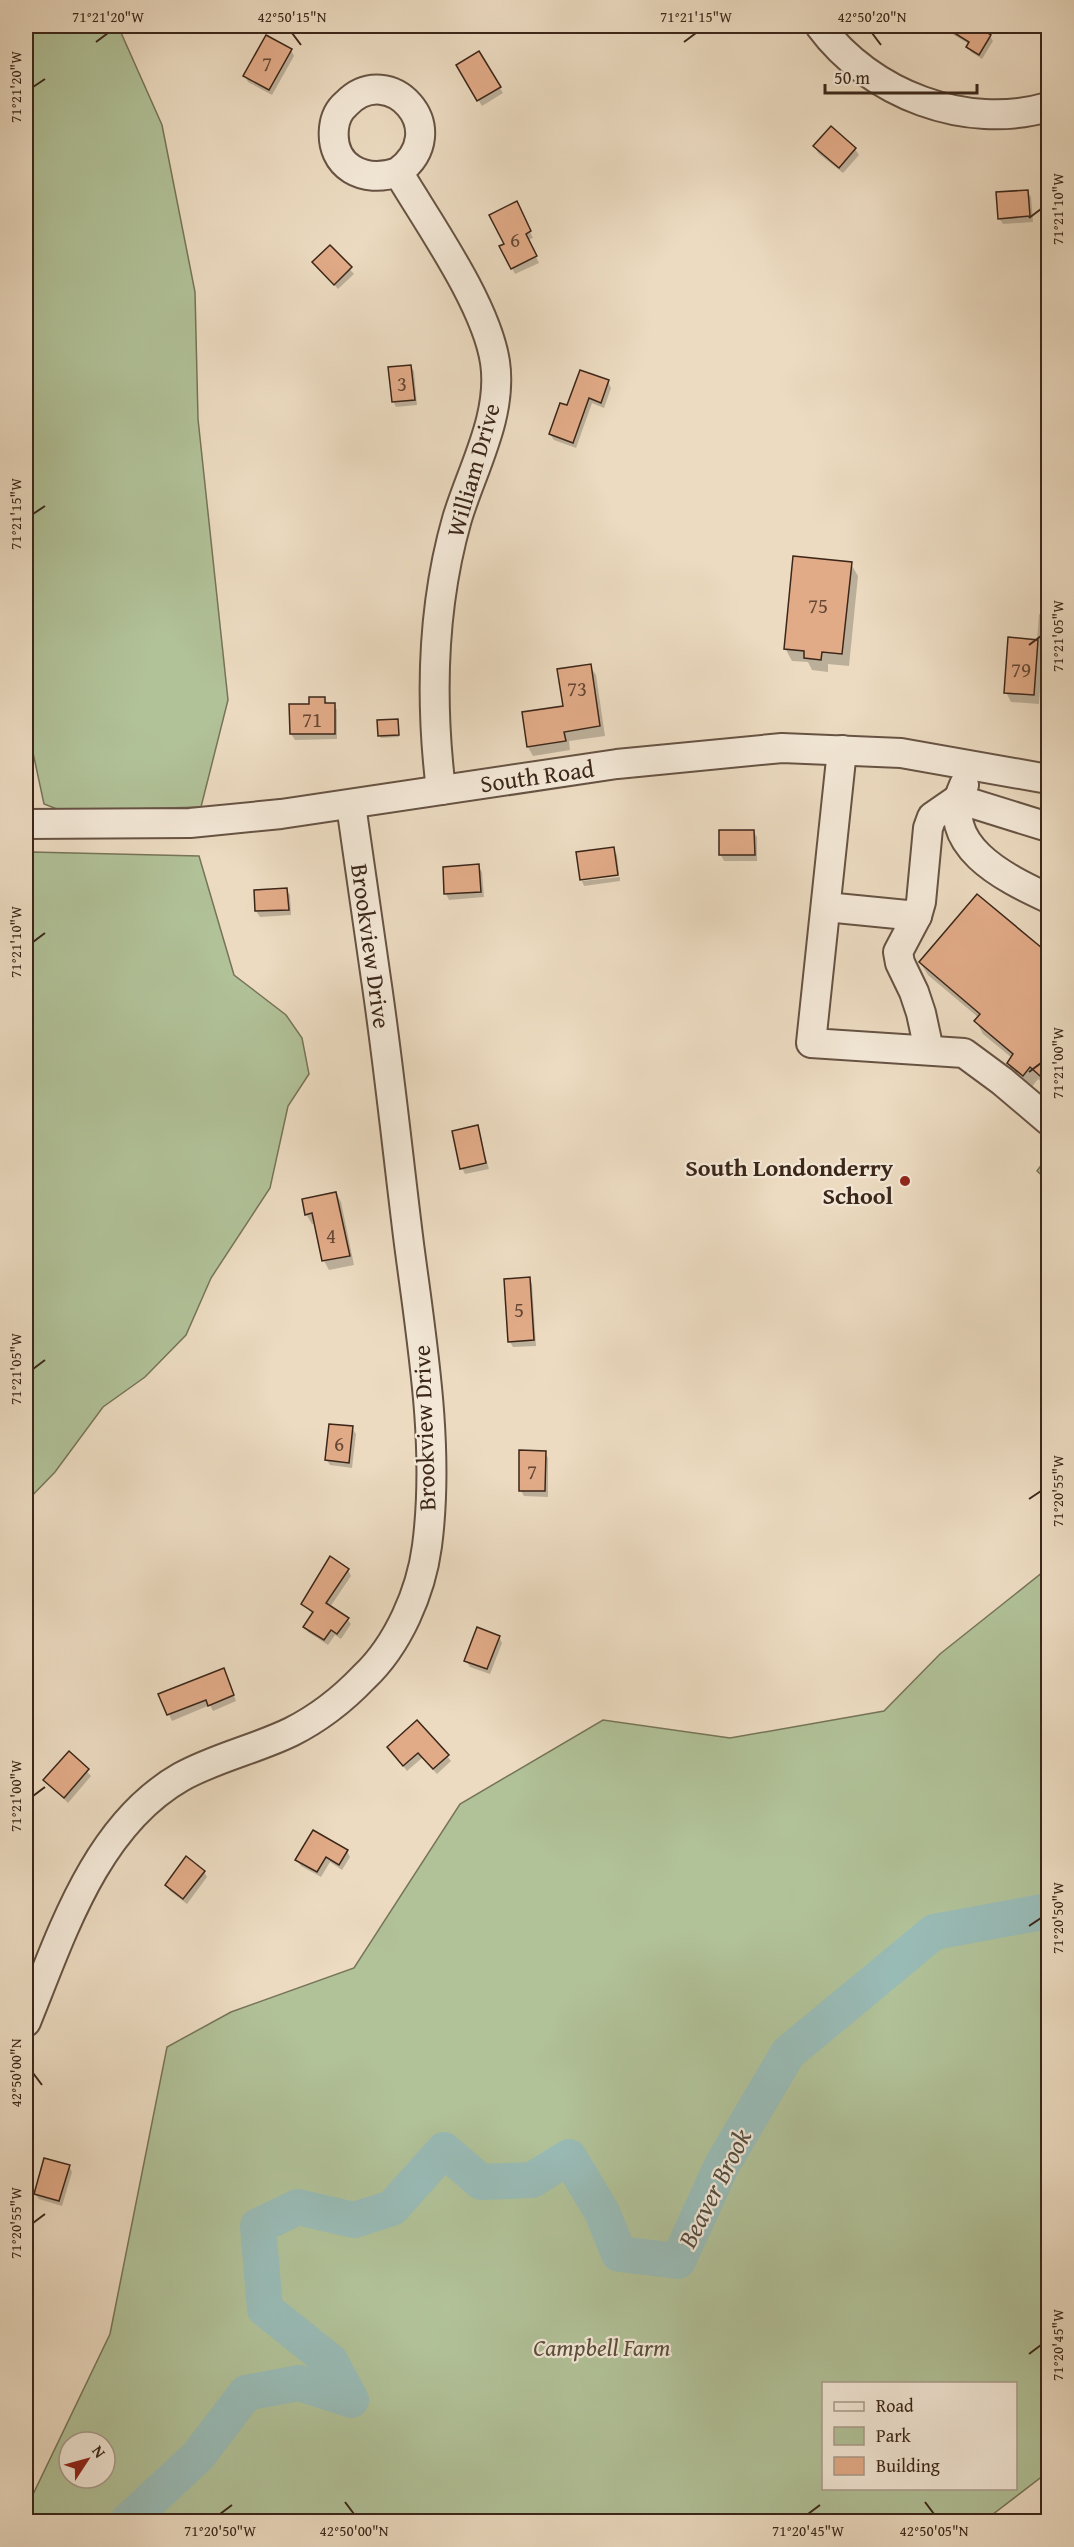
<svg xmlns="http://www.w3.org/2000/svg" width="1074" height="2547" viewBox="0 0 1074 2547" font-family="'Gentium Book Plus',serif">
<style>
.green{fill:#b1c198;stroke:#767458;stroke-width:1.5;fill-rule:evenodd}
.shadow{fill:#0003}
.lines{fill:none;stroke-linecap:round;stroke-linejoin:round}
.river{stroke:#99bbb6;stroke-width:36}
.building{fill:#e2ab88;stroke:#3b2619;stroke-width:1.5}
.minor-casing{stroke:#675343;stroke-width:32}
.minor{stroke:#f3e8d7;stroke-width:28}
.ticks{fill:none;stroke:#3b2619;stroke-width:2}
.poi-dot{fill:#8f2418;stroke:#f3e8d7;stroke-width:2}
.labels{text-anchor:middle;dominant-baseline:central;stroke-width:4.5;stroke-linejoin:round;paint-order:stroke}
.number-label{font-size:21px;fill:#654735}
.street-label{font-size:24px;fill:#3b2619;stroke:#f3e8d7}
.poi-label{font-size:24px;font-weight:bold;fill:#3b2619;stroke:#f3e8d7;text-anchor:end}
.park-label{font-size:24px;font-style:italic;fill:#584d39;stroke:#f3e8d7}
.water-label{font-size:26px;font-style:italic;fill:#524b40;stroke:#f3e8d7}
.neatline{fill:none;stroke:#3b2619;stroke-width:2}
.ticks-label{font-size:15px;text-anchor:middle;fill:#3b2619}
</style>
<rect width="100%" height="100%" fill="#ecdbc1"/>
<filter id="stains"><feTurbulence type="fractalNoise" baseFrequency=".00333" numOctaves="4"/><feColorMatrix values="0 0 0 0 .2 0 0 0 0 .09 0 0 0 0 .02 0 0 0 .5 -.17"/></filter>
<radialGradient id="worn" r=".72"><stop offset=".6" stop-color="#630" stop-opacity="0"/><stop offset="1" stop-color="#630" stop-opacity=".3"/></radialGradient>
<!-- green -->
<g class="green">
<polygon points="26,26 118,26 162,125 195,292 198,419 228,700 201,807 62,811 44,804 26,720"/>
<polygon points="31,852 199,856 234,975 286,1015 302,1038 309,1074 288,1106 270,1188 211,1278 186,1335 145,1377 103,1407 55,1472 26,1502 26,857"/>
<polygon points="1048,1156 1048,1181 1037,1171"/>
<path d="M1048,1568v789l-2,87 2,28 -64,49h-958v-12l84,-175 57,-287 64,-35 123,-44 106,-164 143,-84 127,18 154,-27 56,-57zM824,2384h192v104h-192zM69,2442h36v36h-36z"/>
</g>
<!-- shadow -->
<g class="shadow">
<polygon points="939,26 979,26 978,28 990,36 993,41 982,59 971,52 968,47 969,44"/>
<polygon points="291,50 294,56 272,95 248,82 245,76"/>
<polygon points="479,53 503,93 482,106 458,66"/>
<polygon points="831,128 855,149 859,155 843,173 818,153 815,147"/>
<polygon points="1027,191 1031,197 1033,222 1003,224 999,218"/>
<polygon points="519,209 533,238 528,240 539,263 515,274 501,247 506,244"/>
<polygon points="330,247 354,274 338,289 314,262"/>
<polygon points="411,366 414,372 417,405 396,407 393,401"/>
<polygon points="608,382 611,388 604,408 592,403 576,448 554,440 550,434 568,407"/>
<polygon points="851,564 858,576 849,666 828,664 828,672 812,670 808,662 792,661 785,648"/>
<polygon points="1039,614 1048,615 1048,656 1042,655 1039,704 1011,702 1006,692 1037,641"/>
<polygon points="590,666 596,675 605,736 569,741 570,750 533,756 528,747 565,707"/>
<polygon points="324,698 328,704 334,704 337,710 337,739 295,740 291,734 311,706"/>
<polygon points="397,720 399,737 381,738 380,736"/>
<polygon points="720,831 753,831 757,837 757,861 724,861 721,855"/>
<polygon points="613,849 617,855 619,874 581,880 578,853"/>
<polygon points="478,866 482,872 484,897 449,900 446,894"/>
<polygon points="620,877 620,881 584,886 582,881"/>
<polygon points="286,889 290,895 291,915 260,917 256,911"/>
<polygon points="977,896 1048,955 1048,1088 1038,1079 1031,1088 1016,1075 1008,1063 1012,1058 983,1034 976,1021 979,1018 928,975 920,962"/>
<polygon points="477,1127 489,1169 465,1174 462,1168"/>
<polygon points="336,1193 341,1202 354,1265 329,1270 324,1261 316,1223 312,1224 306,1214"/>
<polygon points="529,1278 532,1284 536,1346 513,1347 510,1342"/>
<polygon points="352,1428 356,1434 352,1468 330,1465 326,1459"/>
<polygon points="545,1452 548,1458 548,1497 524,1496 521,1491"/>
<polygon points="348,1570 351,1576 330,1607 347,1619 351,1624 341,1639 335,1635 328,1645 308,1632 305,1627 313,1614 303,1604"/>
<polygon points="499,1637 502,1643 490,1674 470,1667 466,1661"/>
<polygon points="226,1675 236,1701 213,1711 210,1705 172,1721 160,1695"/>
<polygon points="389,1748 447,1756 451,1761 437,1774 422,1758 407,1771"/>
<polygon points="69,1753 91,1776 68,1803 45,1780"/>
<polygon points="347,1851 350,1857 342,1870 330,1862 321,1877 301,1866 297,1860"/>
<polygon points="204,1872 207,1877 187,1904 170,1891 166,1885"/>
<polygon points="69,2166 72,2172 62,2206 39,2199 35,2194"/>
</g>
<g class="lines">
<!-- river -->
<polyline class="river" points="127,2522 198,2456 246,2393 299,2383 351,2400 330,2361 265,2309 258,2226 298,2207 354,2220 392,2208 444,2150 481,2182 532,2180 569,2157 602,2212 619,2254 678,2261 722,2165 788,2053 934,1932 1048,1911"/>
</g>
<!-- building -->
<g class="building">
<polygon points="943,26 977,26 991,35 979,55 966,47 969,42"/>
<polygon points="266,35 292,49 269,90 243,76"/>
<polygon points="479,51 501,87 477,101 456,65"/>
<polygon points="831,126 856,148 839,168 813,146"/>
<polygon points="1028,190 1030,216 998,219 996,192"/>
<polygon points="517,201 531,231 526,234 537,256 511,269 499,246 504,244 489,215"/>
<polygon points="330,245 352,267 334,285 312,262"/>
<polygon points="411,365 415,400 392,402 388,367"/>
<polygon points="580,370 609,380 601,403 589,398 573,443 549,434 560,403 567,405"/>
<polygon points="793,556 852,562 842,654 822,652 821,660 804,658 804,651 784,649"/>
<polygon points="1008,637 1038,640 1034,695 1004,693"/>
<polygon points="591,664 600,726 564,732 566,741 527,747 522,712 563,706 557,669"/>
<polygon points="309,697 325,697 325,703 335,703 335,734 290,734 289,704 309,704"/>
<polygon points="398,719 399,735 378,736 377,720"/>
<polygon points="719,830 754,830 755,855 719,855"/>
<polygon points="614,847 618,875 580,880 576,852"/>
<polygon points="479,864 481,892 444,894 443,867"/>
<polygon points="287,888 289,910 255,911 254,890"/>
<polygon points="977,894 1048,953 1048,1083 1030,1067 1023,1076 1007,1063 1013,1054 974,1021 980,1014 919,962"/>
<polygon points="478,1125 486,1163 460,1169 452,1131"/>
<polygon points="336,1192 350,1256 322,1261 312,1213 305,1215 302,1199"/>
<polygon points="530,1277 534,1340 508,1342 504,1279"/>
<polygon points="329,1424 353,1426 349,1463 325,1460"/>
<polygon points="519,1450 546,1451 545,1491 519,1491"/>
<polygon points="330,1556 349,1569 326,1603 349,1618 337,1634 331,1630 324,1640 303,1627 313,1612 301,1604"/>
<polygon points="477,1627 500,1636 487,1669 464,1661"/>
<polygon points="224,1668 234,1695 208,1706 206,1700 167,1715 158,1694"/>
<polygon points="417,1720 449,1755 433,1769 418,1753 403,1766 387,1747"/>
<polygon points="69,1751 89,1769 64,1798 43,1780"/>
<polygon points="313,1830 348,1850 339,1865 326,1857 317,1872 295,1860"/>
<polygon points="186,1856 205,1871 183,1899 165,1885"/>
<polygon points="44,2158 70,2165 59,2201 34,2194"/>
</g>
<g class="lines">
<defs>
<g id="minor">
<path d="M820,26c50,68 146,105 228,81"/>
<path d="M398,172c-34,12 -68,-5 -64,-44 1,-10 5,-18 12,-24 43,-45 109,26 52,68 31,52 88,132 97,190 8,54 -23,107 -38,157 -25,88 -27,181 -16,271"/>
<polyline points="842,750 811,1043 964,1053 1002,1081 1048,1120"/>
<path d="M964,785c-28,60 41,93 84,113"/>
<polyline points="26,824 190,823 281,814 617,764 782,748 901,753 1048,779"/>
<polyline points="826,907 917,916"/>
<polyline points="929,1050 921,1013 914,992 900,963 898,952 917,916 921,902 928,828 932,817 958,799 1048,827"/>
<path d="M26,2022c35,-86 69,-196 155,-245 34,-19 75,-28 110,-45 28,-14 52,-33 73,-55 34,-32 57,-85 63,-131 13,-99 -5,-203 -18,-302 -11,-88 -20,-177 -33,-265 -8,-58 -17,-116 -25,-174"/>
</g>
</defs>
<!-- minor casing -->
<use href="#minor" class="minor-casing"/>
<!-- minor -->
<use href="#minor" class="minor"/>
</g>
<!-- ticks -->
<path class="ticks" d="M292,33l9,12M872,33l9,12M96,42l12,-9M684,42l12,-9M33,87l12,-8M1029,218l12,-9M33,514l12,-8M1029,645l12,-9M33,942l12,-9M1029,1072l12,-9M33,1369l12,-9M1029,1499l12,-8M33,1796l12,-9M1029,1926l12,-8M33,2073l9,12M33,2223l12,-9M1029,2354l12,-9M345,2502l9,12M925,2502l9,12M220,2514l12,-9M808,2514l12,-9"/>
<!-- markers -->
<circle class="poi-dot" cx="905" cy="1181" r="6"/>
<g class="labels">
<!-- number labels -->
<g class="number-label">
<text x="267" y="63">7</text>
<text x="515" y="239">6</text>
<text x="402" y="383">3</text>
<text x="818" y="605">75</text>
<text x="1021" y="669">79</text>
<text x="577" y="688">73</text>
<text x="312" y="719">71</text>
<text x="331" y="1235">4</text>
<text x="519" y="1309">5</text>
<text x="339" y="1443">6</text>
<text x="532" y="1471">7</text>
</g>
<!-- street labels -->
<g class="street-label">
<text transform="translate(473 470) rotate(-74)">William Drive</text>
<text transform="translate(537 776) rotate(-8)">South Road</text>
<text transform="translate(371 946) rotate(82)">Brookview Drive</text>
<text transform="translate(424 1428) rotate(-92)">Brookview Drive</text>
</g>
<!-- poi labels -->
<g class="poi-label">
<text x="893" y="1167">South Londonderry<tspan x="893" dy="28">School</tspan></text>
</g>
<!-- park labels -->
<g class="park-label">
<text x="602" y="2347">Campbell Farm</text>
</g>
<!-- water labels -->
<g class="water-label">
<text transform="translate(714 2188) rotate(-63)">Beaver Brook</text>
</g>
</g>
<!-- margin -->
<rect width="1074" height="2547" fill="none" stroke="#ecdbc1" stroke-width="66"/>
<!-- legend -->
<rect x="822" y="2382" width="195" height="108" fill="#f3e8d7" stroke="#a99a8b" stroke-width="1.5"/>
<rect x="834" y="2402" width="30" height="9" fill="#f3e8d7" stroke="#a99a8b" stroke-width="1.5"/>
<text x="876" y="2412" font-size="18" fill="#3b2619">Road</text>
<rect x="834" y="2427" width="30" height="18" fill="#b1c198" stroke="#a99a8b" stroke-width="1.5"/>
<text x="876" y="2442" font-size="18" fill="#3b2619">Park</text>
<rect x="834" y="2457" width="30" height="18" fill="#e2ab88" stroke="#a99a8b" stroke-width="1.5"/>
<text x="876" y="2472" font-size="18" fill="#3b2619">Building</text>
<!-- north arrow -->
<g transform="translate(87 2460) rotate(54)"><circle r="28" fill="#f3e8d7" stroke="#a99a8b" stroke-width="1.5"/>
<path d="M0-4.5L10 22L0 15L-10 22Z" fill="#8f2418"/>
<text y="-9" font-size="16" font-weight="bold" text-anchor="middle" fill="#3b2619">N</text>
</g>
<!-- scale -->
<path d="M825 84v9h152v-9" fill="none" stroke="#3b2619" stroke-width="3"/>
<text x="834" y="84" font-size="18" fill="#3b2619" stroke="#f3e8d7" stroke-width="4.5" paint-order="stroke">50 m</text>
<rect x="33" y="33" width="1008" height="2481" class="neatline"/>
<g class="ticks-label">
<text x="108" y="22">71°21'20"W</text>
<text x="292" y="22">42°50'15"N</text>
<text x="696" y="22">71°21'15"W</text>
<text x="872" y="22">42°50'20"N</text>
<text transform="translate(16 87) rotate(-90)" y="5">71°21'20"W</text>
<text transform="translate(1058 209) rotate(-90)" y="5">71°21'10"W</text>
<text transform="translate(16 514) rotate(-90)" y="5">71°21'15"W</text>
<text transform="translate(1058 636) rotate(-90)" y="5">71°21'05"W</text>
<text transform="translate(16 942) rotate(-90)" y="5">71°21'10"W</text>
<text transform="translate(1058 1063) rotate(-90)" y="5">71°21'00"W</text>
<text transform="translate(16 1369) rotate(-90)" y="5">71°21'05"W</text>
<text transform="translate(1058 1491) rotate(-90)" y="5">71°20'55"W</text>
<text transform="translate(16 1796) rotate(-90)" y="5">71°21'00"W</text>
<text transform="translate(1058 1918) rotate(-90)" y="5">71°20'50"W</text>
<text transform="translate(16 2073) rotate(-90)" y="5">42°50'00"N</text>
<text transform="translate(16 2223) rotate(-90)" y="5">71°20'55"W</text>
<text transform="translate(1058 2345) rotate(-90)" y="5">71°20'45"W</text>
<text x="220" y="2536">71°20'50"W</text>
<text x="354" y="2536">42°50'00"N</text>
<text x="808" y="2536">71°20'45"W</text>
<text x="934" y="2536">42°50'05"N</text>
</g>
<rect width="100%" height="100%" filter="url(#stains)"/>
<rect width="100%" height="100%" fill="url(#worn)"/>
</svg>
